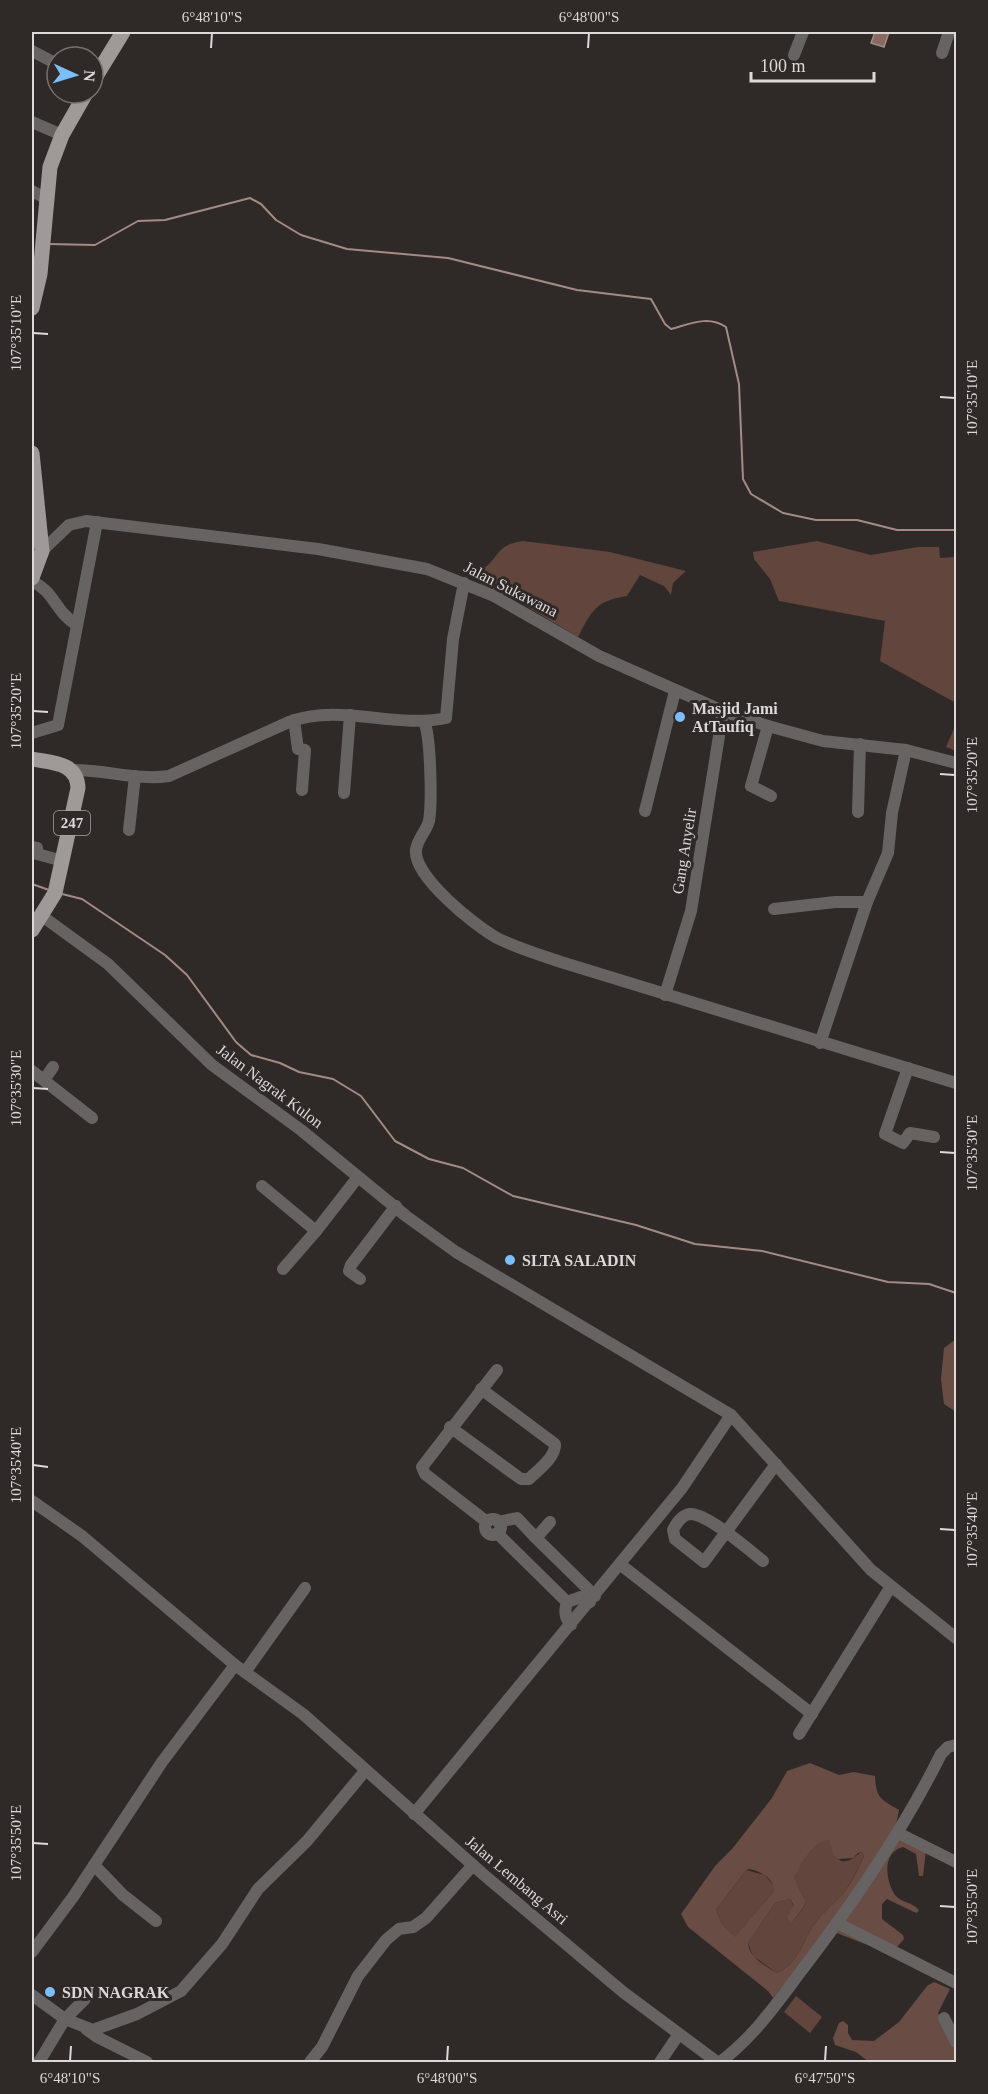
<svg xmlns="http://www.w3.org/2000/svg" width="988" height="2094" viewBox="0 0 988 2094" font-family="Georgia,serif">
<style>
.green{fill:#62453d}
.forest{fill:#694c43;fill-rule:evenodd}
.water{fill:#896a62;stroke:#a28b85;stroke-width:1.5}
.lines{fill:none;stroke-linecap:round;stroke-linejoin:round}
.stream{stroke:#a28b85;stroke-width:2}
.minor{stroke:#666362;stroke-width:12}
.major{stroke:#9f9997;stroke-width:15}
.ticks{fill:none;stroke:#ddd9d8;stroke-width:2}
.poi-dot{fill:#7cbef9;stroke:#2f2a28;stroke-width:2}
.labels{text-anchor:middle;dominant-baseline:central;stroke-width:6;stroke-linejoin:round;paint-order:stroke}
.shield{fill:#2f2a28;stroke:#a9a4a3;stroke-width:1.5}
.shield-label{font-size:15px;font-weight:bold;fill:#ddd9d8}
.street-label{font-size:16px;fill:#ddd9d8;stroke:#2f2a28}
.poi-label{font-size:16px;font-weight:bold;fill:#ddd9d8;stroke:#2f2a28;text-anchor:start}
.neatline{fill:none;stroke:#ddd9d8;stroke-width:2}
.ticks-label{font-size:15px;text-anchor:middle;fill:#ddd9d8}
</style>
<rect width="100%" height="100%" fill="#2f2a28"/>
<!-- green -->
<g class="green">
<path d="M523,541l87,11 76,19 -13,12 -2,12 -7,-9 -24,-11 -13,21c-31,5 -35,14 -49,41l-62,-37 -35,-16 -1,-14c20,-10 13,-25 43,-29z"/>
<polygon points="817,541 871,555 918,547 939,547 940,558 956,557 956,703 880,661 885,621 779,601 770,579 754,559 753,552"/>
<polygon points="956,724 956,751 946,747"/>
<path d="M829,1839c4,11 8,30 24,19 3,-2 6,-5 9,-6l2,4c-5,11 -11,23 -18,34 -11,14 -29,26 -37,43 -8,15 -15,33 -32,40l-24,-17 -5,-13 27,-40 15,-4 4,7 -2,17c22,-28 12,-19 1,-46 9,-13 19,-35 36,-38z"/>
<polygon points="746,1870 765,1875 774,1886 774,1891 735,1938 722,1924 716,1910"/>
<polygon points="796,1996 822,2017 810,2033 784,2012"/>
</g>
<!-- forest -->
<g class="forest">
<polygon points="956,1339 956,1412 944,1404 941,1379 944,1348"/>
<path d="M810,1763l29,12 15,-3 21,4c1,23 6,23 24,34l-3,15 -7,11 27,7 10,7 -3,26h-4l-3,-22 -13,-7c-21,5 -18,33 -8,48 6,8 18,7 24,15l-2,3 -3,-1 -27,-13 -5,5v15l21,16 1,4 -7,8 -17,-5 -15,2 -36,-14 -56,68 -5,-7 -80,-64 -7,-13 34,-48 17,-17 40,-51 15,-27zM829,1840l4,14 5,5 15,-1 5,-5 4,-1 2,4c-5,11 -11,24 -18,34 -11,14 -29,26 -37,43 -8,15 -15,33 -32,40 -12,-8 -28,-15 -29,-30l27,-40 15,-4 4,6 -7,13 5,5c22,-29 12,-18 2,-46 8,-13 18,-35 35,-37zM750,1869c11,3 24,9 24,22l-39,46 -13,-13 -6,-14 30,-40z"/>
<polygon points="934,1982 950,1989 938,2013 951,2040 956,2045 956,2062 869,2062 856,2052 835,2045 833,2038 839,2023 843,2021 848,2025 848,2033 852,2040 874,2041 899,2022 927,1986"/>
</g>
<!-- water -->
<polygon class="water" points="875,32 889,32 884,47 871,43"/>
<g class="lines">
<!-- stream -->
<g class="stream">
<path d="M48,244l47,1 43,-24 27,-1 85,-22 11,6 15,16 25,15 46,14 101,9 129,32 74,9 14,25 6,5c19,-5 37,-14 55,-2l13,57 4,95 8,15 32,19 33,7h41l40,10h59"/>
<polyline points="32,884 49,890"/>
<polyline points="62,894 82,899 165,955 187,975 236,1042 251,1055 280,1063 299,1072 333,1079 361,1096 395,1141 429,1159 463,1168 513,1196 636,1225 695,1244 762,1251 888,1282 929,1284 956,1293"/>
</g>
<!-- minor -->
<g class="minor">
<polyline points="32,51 57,64"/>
<polyline points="942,53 949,32"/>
<polyline points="794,55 803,32"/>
<polyline points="32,122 62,135"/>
<polyline points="32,191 45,198"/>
<polyline points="42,551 69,525 86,521 318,549 427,569 494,596 599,656 723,711 768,726 823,741 906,750 956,763"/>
<path d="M32,581c24,12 22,30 45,44"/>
<polyline points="294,720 298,749 305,750 302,790"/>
<path d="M424,721c7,16 8,83 5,100 -3,11 -12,18 -13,29 -3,26 59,76 81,88 20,10 43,17 64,24l395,121"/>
<polyline points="768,726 751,786 771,796"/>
<polyline points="32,733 58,725 97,522"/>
<path d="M72,770c32,-1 65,11 97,6l120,-54c52,-19 106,7 157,-4l7,-79 11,-56"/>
<polyline points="344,793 350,715"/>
<polyline points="645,811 675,691"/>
<polyline points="858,812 860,744"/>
<polyline points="129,830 135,776"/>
<polyline points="32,847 37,848 37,854 63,861"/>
<polyline points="774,909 835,902 867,902"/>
<polyline points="42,916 108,964 212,1065 301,1130 406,1216 456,1252 731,1415 871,1570 956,1638"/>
<polyline points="665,995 691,911 723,711"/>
<polyline points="820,1043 867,902 888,853 892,813 906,750"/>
<polyline points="908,1068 885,1134 903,1143 910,1133 934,1137"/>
<polyline points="32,1071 92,1118"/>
<polyline points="44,1080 53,1067"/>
<polyline points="262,1186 316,1231"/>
<polyline points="283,1269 316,1231 358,1177"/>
<polyline points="360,1279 349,1271 351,1265 396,1206"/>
<path d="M450,1427l71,52h8c9,-9 27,-22 26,-35l-74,-55"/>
<polyline points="32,1501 82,1536 235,1665 303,1714 484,1875 623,1992 717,2062"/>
<circle cx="493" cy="1527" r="8"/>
<polyline points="487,1522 425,1474 422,1467 497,1370"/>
<polyline points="498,1522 517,1518 536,1538"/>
<polyline points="550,1522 536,1538 595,1596"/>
<polyline points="497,1533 567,1602"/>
<path d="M763,1561c-14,-11 -56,-48 -73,-47 -9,1 -14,10 -17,16l2,9 29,23 72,-98"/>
<polyline points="621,1565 812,1714"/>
<path d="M571,1625c-6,-7 -7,-13 -4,-23l14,-5 9,5"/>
<polyline points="245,1672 305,1588"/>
<polyline points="799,1734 890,1588"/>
<polyline points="414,1814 682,1488 731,1415"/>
<polyline points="898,1833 956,1862"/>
<polyline points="94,1865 123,1895 156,1921"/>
<polyline points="837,1923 956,1983"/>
<polyline points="32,1952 73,1897 162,1762 235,1665"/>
<polyline points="32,1995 65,2019 93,2030 137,2014 181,1991 222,1944 258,1889 307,1841 365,1771"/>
<polyline points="944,2018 956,2042"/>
<polyline points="86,2029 97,2037 147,2062"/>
<polyline points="39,2062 65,2019 85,1999"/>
<polyline points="310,2062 322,2047 358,1976 386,1940 399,1929 413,1927 426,1918 473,1865"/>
<polyline points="660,2062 679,2034"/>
<path d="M720,2062c33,-24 57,-59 82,-92 52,-68 101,-139 139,-216l7,-7 8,-2"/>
</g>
<!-- major -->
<g class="major">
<polyline points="93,81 123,32"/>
<polyline points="32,308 40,274 50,167 62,135 86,93"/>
<polyline points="32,453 42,551 32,578"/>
<path d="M32,759c20,4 45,3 46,29l-23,105 -23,37"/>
</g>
</g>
<!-- ticks -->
<path class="ticks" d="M211,48l1,-15M588,48l1,-15M33,333l15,1M940,397l15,1M33,711l15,1M940,774l15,1M33,1088l15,1M940,1152l15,1M33,1465l15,2M940,1529l15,1M33,1843l15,1M940,1906l15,1M70,2061l1,-15M447,2061l1,-15M825,2061l1,-15"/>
<!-- markers -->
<g class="poi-dot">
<circle cx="680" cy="717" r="6"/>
<circle cx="510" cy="1260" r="6"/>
<circle cx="50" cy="1992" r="6"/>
</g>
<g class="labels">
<!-- shield labels -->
<rect class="shield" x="54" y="811" width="36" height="24" rx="4.5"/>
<g class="shield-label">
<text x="72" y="823">247</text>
</g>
<!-- street labels -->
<g class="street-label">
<text transform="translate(511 589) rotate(27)">Jalan Sukawana</text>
<text transform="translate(684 851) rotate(-81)">Gang Anyelir</text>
<text transform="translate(270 1086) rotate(37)">Jalan Nagrak Kulon</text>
<text transform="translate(517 1880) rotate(40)">Jalan Lembang Asri</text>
</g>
<!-- poi labels -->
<g class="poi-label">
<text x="692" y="708">Masjid Jami<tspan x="692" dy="18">AtTaufiq</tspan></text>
<text x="522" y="1260">SLTA SALADIN</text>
<text x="62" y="1992">SDN NAGRAK</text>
</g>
</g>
<!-- border -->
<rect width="988" height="2094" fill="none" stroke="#2f2a28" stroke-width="66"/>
<!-- north arrow -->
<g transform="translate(75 75) rotate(94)"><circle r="28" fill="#2f2a28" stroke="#75706e" stroke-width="1.5"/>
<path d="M0-4.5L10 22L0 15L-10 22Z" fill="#7cbef9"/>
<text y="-9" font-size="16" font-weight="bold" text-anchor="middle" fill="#ddd9d8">N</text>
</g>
<!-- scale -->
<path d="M751 72v9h123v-9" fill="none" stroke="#ddd9d8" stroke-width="3"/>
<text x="760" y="72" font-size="18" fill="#ddd9d8" stroke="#2f2a28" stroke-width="4.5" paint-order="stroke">100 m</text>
<rect x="33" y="33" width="922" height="2028" class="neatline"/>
<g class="ticks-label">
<text x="212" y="22">6°48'10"S</text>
<text x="589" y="22">6°48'00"S</text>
<text transform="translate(16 333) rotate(-90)" y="5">107°35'10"E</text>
<text transform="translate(972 398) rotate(-90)" y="5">107°35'10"E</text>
<text transform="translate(16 711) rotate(-90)" y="5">107°35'20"E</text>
<text transform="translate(972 775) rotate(-90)" y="5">107°35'20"E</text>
<text transform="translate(16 1088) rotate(-90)" y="5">107°35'30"E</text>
<text transform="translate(972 1153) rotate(-90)" y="5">107°35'30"E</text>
<text transform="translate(16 1465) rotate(-90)" y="5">107°35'40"E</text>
<text transform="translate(972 1530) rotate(-90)" y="5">107°35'40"E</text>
<text transform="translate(16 1843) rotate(-90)" y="5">107°35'50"E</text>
<text transform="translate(972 1907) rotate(-90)" y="5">107°35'50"E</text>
<text x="70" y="2083">6°48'10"S</text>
<text x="447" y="2083">6°48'00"S</text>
<text x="825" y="2083">6°47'50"S</text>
</g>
</svg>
